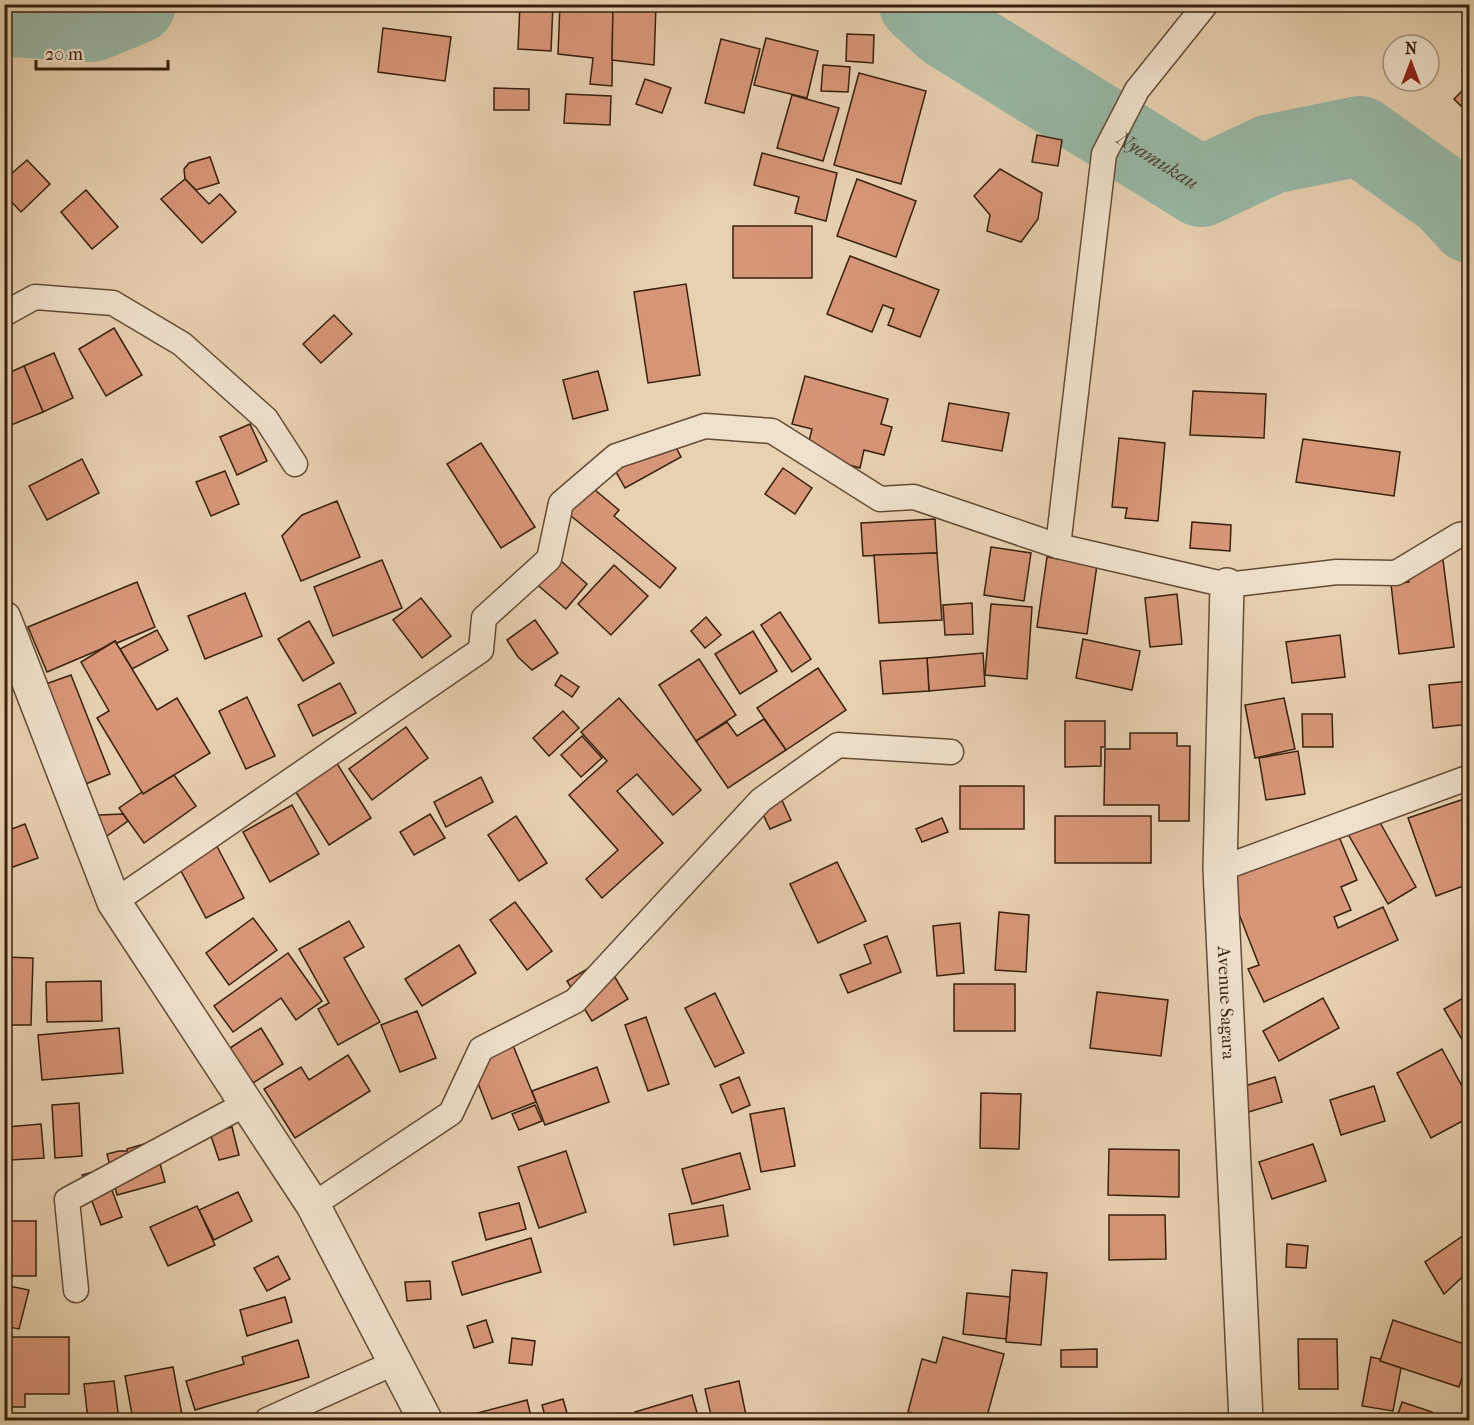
<svg xmlns="http://www.w3.org/2000/svg" width="1474" height="1425" viewBox="0 0 1474 1425" font-family="'IM FELL French Canon',serif">
<style>
.lines{fill:none;stroke-linecap:round;stroke-linejoin:round}
.river{stroke:#98b8a6;stroke-width:80}
.building{fill:#d89679;stroke:#37200c;stroke-width:1.5}
.service-casing{stroke:#634c35;stroke-width:27}
.minor-casing{stroke:#634c35;stroke-width:36}
.service{stroke:#f0e1cc;stroke-width:24}
.minor{stroke:#f0e1cc;stroke-width:33}
.labels{text-anchor:middle;dominant-baseline:central;stroke-width:5;stroke-linejoin:round;paint-order:stroke}
.street-label{font-size:18px;fill:#37200c;stroke:#f0e1cc}
.water-label{font-size:20px;font-style:italic;fill:#4f4632;stroke:#f0e1cc}
</style>
<rect width="100%" height="100%" fill="#e8d1b1"/>
<filter id="stains"><feTurbulence type="fractalNoise" baseFrequency=".00333" numOctaves="4"/><feColorMatrix values="0 0 0 0 .2 0 0 0 0 .09 0 0 0 0 .02 0 0 0 .5 -.17"/></filter>
<radialGradient id="worn" r=".72"><stop offset=".6" stop-color="#630" stop-opacity="0"/><stop offset="1" stop-color="#630" stop-opacity=".3"/></radialGradient>
<g class="lines">
<!-- river -->
<g class="river">
<polyline points="9,4 14,17 92,22 136,4"/>
<path id="s1" d="M919,4l28,25 254,158 70,-33 89,-18 87,62 23,25"/>
</g>
</g>
<!-- building -->
<g class="building">
<polygon points="520,4 553,4 551,51 518,49"/>
<polygon points="560,4 613,4 612,86 590,84 593,58 558,54"/>
<polygon points="613,4 656,4 654,65 612,60"/>
<polygon points="383,28 451,37 445,81 378,72"/>
<polygon points="847,34 874,35 873,63 846,61"/>
<polygon points="766,38 818,51 807,98 754,85"/>
<polygon points="721,39 760,49 744,113 705,103"/>
<polygon points="1470,59 1470,77 1462,71"/>
<polygon points="823,65 850,67 848,92 821,91"/>
<polygon points="859,73 926,91 901,184 834,165"/>
<polygon points="645,79 671,88 662,113 636,104"/>
<polygon points="1470,83 1470,106 1465,110 1454,99"/>
<polygon points="494,88 529,89 529,110 494,110"/>
<polygon points="566,94 611,96 610,125 564,123"/>
<polygon points="792,95 839,108 823,161 777,148"/>
<polygon points="1037,135 1062,140 1058,166 1032,162"/>
<polygon points="762,153 837,173 826,221 795,213 799,197 754,185"/>
<polygon points="210,157 219,183 196,190 185,179 184,169 189,163"/>
<polygon points="27,160 50,184 21,212 4,194 4,180"/>
<polygon points="1000,169 1042,193 1038,219 1021,242 987,231 990,215 974,196"/>
<polygon points="185,179 209,204 220,194 236,212 202,243 161,199"/>
<polygon points="857,179 916,201 896,257 837,236"/>
<polygon points="86,190 118,227 92,249 61,212"/>
<rect x="733" y="226" width="79" height="52"/>
<polygon points="850,256 939,290 920,337 888,325 894,309 883,305 872,332 827,314"/>
<polygon points="686,284 700,375 648,383 634,292"/>
<polygon points="334,315 352,334 321,363 303,344"/>
<polygon points="114,328 142,375 106,396 79,349"/>
<polygon points="54,353 73,398 43,412 24,366"/>
<polygon points="24,366 43,412 4,428 4,375"/>
<polygon points="598,371 608,410 573,419 563,380"/>
<polygon points="805,376 888,399 881,424 892,427 884,455 864,450 860,468 806,453 812,429 792,424"/>
<polygon points="1193,391 1266,394 1264,438 1190,435"/>
<polygon points="949,403 1009,413 1002,451 942,441"/>
<polygon points="250,424 267,461 237,475 220,437"/>
<polygon points="668,432 681,457 625,488 611,463"/>
<polygon points="1119,438 1165,443 1158,521 1125,518 1127,508 1112,507"/>
<polygon points="1303,439 1400,452 1394,496 1296,482"/>
<polygon points="481,443 535,527 501,548 447,464"/>
<polygon points="82,459 99,493 47,520 29,486"/>
<polygon points="783,468 812,488 795,514 765,494"/>
<polygon points="225,471 239,504 211,516 196,482"/>
<polygon points="589,485 619,510 614,516 676,568 660,588 566,512"/>
<polygon points="337,501 360,557 301,581 282,536 302,515"/>
<polygon points="935,519 937,553 863,556 861,523"/>
<polygon points="1192,522 1231,525 1230,551 1190,548"/>
<rect x="1467" y="523" width="3" height="47"/>
<polygon points="544,546 587,584 566,609 522,572"/>
<polygon points="991,547 1031,553 1024,601 984,595"/>
<polygon points="937,553 942,620 879,623 874,555"/>
<polygon points="1047,557 1097,565 1087,634 1037,627"/>
<polygon points="382,560 402,608 333,636 314,587"/>
<polygon points="1443,560 1454,647 1399,654 1391,584 1409,582 1407,565"/>
<polygon points="614,565 648,596 611,635 578,604"/>
<polygon points="137,582 155,627 117,643 115,641 101,649 47,672 28,627"/>
<polygon points="245,593 262,636 205,659 188,616"/>
<polygon points="1177,594 1182,644 1150,647 1145,598"/>
<polygon points="421,598 451,636 422,658 393,620"/>
<polygon points="972,603 973,634 945,635 943,605"/>
<polygon points="991,604 1032,607 1027,679 985,675"/>
<polygon points="780,612 811,659 792,672 761,625"/>
<polygon points="706,617 721,635 705,648 691,631"/>
<polygon points="535,620 558,653 532,670 518,657 507,640"/>
<polygon points="309,621 334,663 303,681 278,639"/>
<polygon points="157,630 168,650 132,669 120,649"/>
<polygon points="753,631 777,671 740,694 715,654"/>
<polygon points="1340,635 1345,677 1292,683 1286,642"/>
<polygon points="1083,639 1140,651 1132,690 1076,678"/>
<polygon points="115,641 157,710 177,698 210,753 143,794 97,718 109,711 81,662"/>
<polygon points="983,653 985,686 929,691 927,658"/>
<polygon points="927,658 929,691 883,694 880,661"/>
<polygon points="699,659 736,715 696,741 659,685"/>
<polygon points="818,668 846,710 786,750 757,708"/>
<polygon points="71,675 110,774 76,788 43,685"/>
<polygon points="561,675 579,687 572,697 555,685"/>
<polygon points="1470,681 1470,724 1433,728 1429,685"/>
<polygon points="340,683 356,713 313,736 298,705"/>
<polygon points="247,697 275,756 246,769 219,711"/>
<polygon points="619,698 701,790 673,815 637,774 617,791 663,843 602,898 586,879 618,850 569,795 607,761 581,732"/>
<polygon points="1284,698 1295,749 1255,758 1245,705"/>
<polygon points="563,711 579,728 549,756 533,738"/>
<polygon points="1302,714 1332,714 1333,747 1303,747"/>
<polygon points="764,719 786,750 728,788 696,741 727,722 737,736"/>
<polygon points="1065,721 1105,721 1105,747 1101,747 1101,766 1065,767"/>
<polygon points="406,727 428,758 372,800 349,769"/>
<polygon points="1130,733 1177,733 1177,746 1190,746 1189,821 1159,821 1159,805 1104,805 1105,749 1130,749"/>
<polygon points="582,736 602,758 581,777 561,755"/>
<polygon points="326,746 371,818 329,845 284,773"/>
<polygon points="1298,751 1305,794 1266,800 1259,758"/>
<polygon points="174,775 196,806 144,843 119,808 142,792 143,794"/>
<polygon points="481,777 493,802 446,827 434,802"/>
<rect x="960" y="786" width="64" height="43"/>
<polygon points="780,796 791,820 770,829 759,806"/>
<polygon points="1467,798 1470,806 1470,868 1462,871 1466,885 1436,896 1408,818"/>
<polygon points="292,805 319,854 270,882 243,832"/>
<polygon points="1373,810 1416,887 1388,904 1344,827"/>
<polygon points="123,814 128,821 100,841 91,838 99,815"/>
<polygon points="430,814 445,838 414,855 400,832"/>
<polygon points="516,816 547,863 519,881 488,835"/>
<rect x="1055" y="816" width="96" height="47"/>
<polygon points="942,818 948,832 922,842 916,829"/>
<polygon points="25,824 38,858 10,868 4,855 4,832"/>
<polygon points="1337,832 1357,880 1341,887 1351,910 1334,917 1338,928 1383,907 1398,940 1264,1002 1248,969 1259,965 1224,876"/>
<polygon points="210,833 244,898 206,918 172,854"/>
<polygon points="837,862 866,921 818,943 790,884"/>
<polygon points="515,902 552,951 527,970 490,920"/>
<polygon points="999,912 1029,915 1026,972 995,970"/>
<polygon points="253,918 277,950 229,985 206,953"/>
<polygon points="349,921 364,947 344,958 380,1022 338,1045 318,1009 329,1003 299,949"/>
<polygon points="960,923 964,973 937,976 933,926"/>
<polygon points="887,936 901,972 848,993 840,975 871,963 864,945"/>
<polygon points="459,945 476,973 422,1006 405,979"/>
<polygon points="288,953 322,1001 296,1020 281,998 233,1032 214,1006"/>
<polygon points="4,957 33,958 31,1025 4,1025"/>
<polygon points="604,959 628,999 592,1021 567,981"/>
<polygon points="101,981 102,1021 47,1022 46,982"/>
<rect x="954" y="984" width="61" height="47"/>
<polygon points="1097,992 1168,1000 1161,1056 1090,1048"/>
<polygon points="715,993 744,1053 715,1067 685,1008"/>
<polygon points="1470,994 1470,1053 1444,1009"/>
<polygon points="1323,998 1339,1028 1279,1061 1263,1031"/>
<polygon points="417,1011 436,1058 400,1072 381,1025"/>
<polygon points="646,1017 669,1084 648,1091 625,1025"/>
<polygon points="119,1028 123,1073 42,1080 38,1035"/>
<polygon points="261,1028 283,1064 253,1083 230,1048"/>
<polygon points="510,1038 536,1102 492,1119 467,1055"/>
<polygon points="1442,1049 1470,1101 1470,1117 1431,1138 1397,1073"/>
<polygon points="348,1055 370,1091 295,1138 264,1089 301,1067 309,1080"/>
<polygon points="597,1067 609,1102 545,1125 532,1091"/>
<polygon points="739,1077 750,1105 732,1113 720,1085"/>
<polygon points="1275,1077 1282,1102 1245,1113 1238,1088"/>
<polygon points="1374,1086 1385,1121 1341,1135 1330,1100"/>
<polygon points="981,1093 1021,1094 1019,1149 980,1148"/>
<polygon points="79,1103 82,1156 55,1158 52,1105"/>
<polygon points="535,1105 542,1121 519,1130 512,1114"/>
<polygon points="784,1108 795,1166 761,1172 750,1114"/>
<polygon points="41,1124 44,1158 10,1160 7,1127"/>
<polygon points="232,1127 239,1155 219,1160 210,1133"/>
<polygon points="154,1141 165,1182 117,1195 107,1154 119,1151 127,1151 127,1149"/>
<polygon points="1313,1144 1326,1181 1272,1199 1259,1162"/>
<polygon points="1109,1149 1179,1150 1179,1197 1108,1195"/>
<polygon points="566,1151 586,1212 539,1228 518,1167"/>
<polygon points="740,1153 750,1189 692,1204 682,1169"/>
<polygon points="104,1169 122,1217 101,1225 82,1175"/>
<polygon points="4,1187 7,1188 7,1221 4,1221"/>
<polygon points="238,1192 252,1221 214,1240 199,1210"/>
<polygon points="519,1203 526,1229 486,1240 479,1213"/>
<polygon points="723,1205 728,1236 674,1245 669,1214"/>
<polygon points="197,1206 215,1245 168,1266 150,1227"/>
<polygon points="1109,1215 1165,1215 1166,1259 1109,1260"/>
<rect x="4" y="1221" width="32" height="55"/>
<polygon points="1470,1231 1470,1270 1444,1294 1425,1262"/>
<polygon points="531,1238 541,1272 462,1295 452,1262"/>
<polygon points="1287,1244 1308,1246 1306,1268 1286,1267"/>
<polygon points="278,1256 290,1279 267,1291 254,1268"/>
<polygon points="1012,1270 1047,1273 1041,1345 1006,1342"/>
<polygon points="430,1281 431,1299 407,1301 405,1282"/>
<polygon points="4,1285 29,1290 19,1329 4,1326"/>
<polygon points="967,1293 1010,1297 1006,1339 963,1334"/>
<polygon points="285,1297 292,1322 247,1336 240,1310"/>
<polygon points="486,1320 493,1342 474,1348 467,1326"/>
<polygon points="1393,1320 1470,1346 1470,1354 1459,1387 1380,1361"/>
<polygon points="4,1337 69,1337 69,1394 25,1394 25,1407 4,1407"/>
<polygon points="943,1337 1004,1354 986,1420 937,1420 908,1412 922,1359 936,1363"/>
<polygon points="512,1338 535,1341 532,1365 509,1363"/>
<polygon points="1298,1339 1337,1339 1338,1389 1299,1389"/>
<polygon points="298,1340 309,1377 195,1410 186,1381 244,1364 242,1357"/>
<polygon points="1097,1349 1097,1367 1061,1367 1061,1350"/>
<polygon points="1371,1357 1380,1359 1380,1361 1401,1368 1393,1411 1362,1406"/>
<polygon points="173,1367 183,1420 133,1420 125,1376"/>
<polygon points="114,1381 119,1420 88,1420 84,1384"/>
<polygon points="739,1381 747,1420 712,1420 705,1389"/>
<polygon points="692,1395 699,1420 638,1420 635,1412"/>
<polygon points="563,1399 569,1420 546,1420 542,1405"/>
<polygon points="527,1400 532,1420 462,1420 462,1417"/>
<polygon points="1402,1402 1432,1412 1429,1420 1396,1420"/>
</g>
<g class="lines">
<defs>
<g id="service">
<polyline points="4,314 35,297 113,303 182,344 266,419 295,464"/>
<polyline points="1058,546 1104,154 1137,90 1206,4"/>
<polyline points="1220,869 1470,777"/>
<polyline points="114,902 481,650 484,618 549,559 561,503 616,456 705,426 772,431 880,499 914,497 1058,546 1227,585 1337,572 1396,573 1459,535 1470,533"/>
<polyline points="313,1205 451,1113 481,1049 575,1001 761,800 838,745 951,752"/>
<polyline points="76,1290 67,1200 247,1103"/>
<polyline points="267,1420 396,1362"/>
</g>
<g id="minor">
<path id="s2" d="M1227,585l-7,284 26,551"/>
<polyline points="4,618 114,902 313,1205 422,1414 425,1420"/>
</g>
</defs>
<!-- service casing -->
<use href="#service" class="service-casing"/>
<!-- minor casing -->
<use href="#minor" class="minor-casing"/>
<!-- service -->
<use href="#service" class="service"/>
<!-- minor -->
<use href="#minor" class="minor"/>
</g>
<g class="labels">
<!-- street labels -->
<g class="street-label">
<text stroke="none"><textPath href="#s2" startOffset="418">Avenue Sagara</textPath></text>
</g>
<!-- water labels -->
<g class="water-label">
<text stroke="none"><textPath href="#s1" startOffset="286">Nyamukau</textPath></text>
</g>
</g>
<!-- margin -->
<rect width="1474" height="1425" fill="none" stroke="#e8d1b1" stroke-width="24"/>
<rect x="6" y="6" width="1462" height="1413" fill="none" stroke="#37200c" stroke-width="3"/>
<rect x="12" y="12" width="1450" height="1401" fill="none" stroke="#37200c" stroke-width="1.5"/>
<!-- north arrow -->
<g transform="translate(1411 63)"><circle r="28" fill="#f0e1cc" stroke="#a6947f" stroke-width="1.5"/>
<path d="M0-4.5L10 22L0 15L-10 22Z" fill="#8f2418"/>
<text y="-9" font-size="16" font-weight="bold" text-anchor="middle" fill="#37200c">N</text>
</g>
<!-- scale -->
<path d="M36 60v9h132v-9" fill="none" stroke="#37200c" stroke-width="3"/>
<text x="45" y="60" font-size="18" fill="#37200c" stroke="#f0e1cc" stroke-width="4.5" paint-order="stroke">20 m</text>
<rect width="100%" height="100%" filter="url(#stains)"/>
<rect width="100%" height="100%" fill="url(#worn)"/>
</svg>
